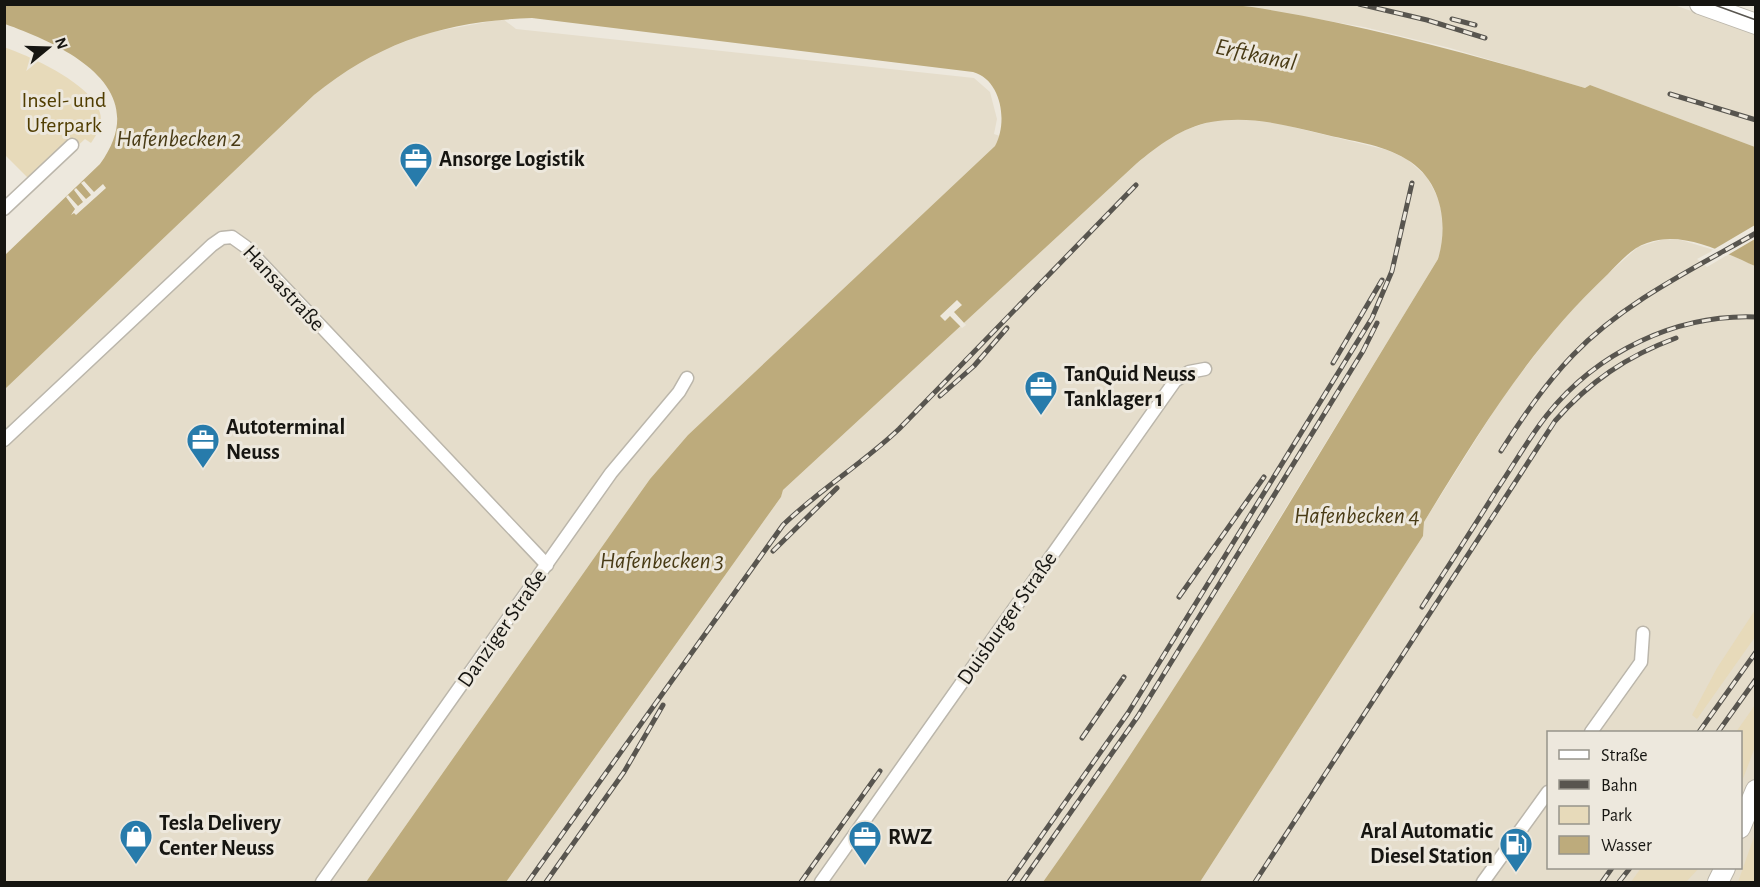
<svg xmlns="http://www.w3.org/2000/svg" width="1760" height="887" viewBox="0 0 1760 887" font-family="'Alegreya Sans',sans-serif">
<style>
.built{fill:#e5ddcb;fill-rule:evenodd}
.green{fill:#e7daba}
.water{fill:#bdab7c}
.pier{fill:#ede8dd}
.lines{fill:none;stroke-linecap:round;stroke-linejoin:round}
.street-casing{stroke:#bbb6ab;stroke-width:15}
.primary-casing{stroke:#bbb6ab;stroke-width:22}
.street{stroke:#fff;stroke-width:12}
.primary{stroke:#fff;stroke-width:20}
.tram{stroke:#58554f;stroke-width:1.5}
.rail-casing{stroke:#58554f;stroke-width:5}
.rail{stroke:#ede8dd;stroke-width:3;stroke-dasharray:9;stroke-linecap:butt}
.labels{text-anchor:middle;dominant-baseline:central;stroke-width:6;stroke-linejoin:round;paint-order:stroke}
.park-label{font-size:22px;fill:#503d00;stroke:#ede8dd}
.poi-label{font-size:22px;font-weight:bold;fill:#161511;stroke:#ede8dd;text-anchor:start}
.street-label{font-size:22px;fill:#161511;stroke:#ede8dd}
.water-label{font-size:24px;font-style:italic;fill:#493b15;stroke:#ede8dd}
</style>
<rect width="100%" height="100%" fill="#ede8dd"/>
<!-- built -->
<g class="built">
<polygon points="1234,5 1674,5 1755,33 1755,147 1590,85 1585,88 1450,48 1364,27"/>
<polygon points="503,19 516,29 974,78 990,92 997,119 994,134 1000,136 995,146 688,435 650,479 618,524 366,882 5,882 5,389 314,95 343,71 373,54 427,33"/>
<polygon points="1240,118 1268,121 1387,150 1407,159 1427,177 1438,198 1444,220 1443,243 1438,259 1167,702 1119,776 1043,882 506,882 781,497 783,490 1136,164 1162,143 1185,130 1209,122"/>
<path d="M1664,239l17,1 33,10 -17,9 10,8 22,-13 26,12v616h-555l223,-346 1,-14 78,-124 49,-64 38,-43 49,-44zM1548,732h192v136h-192z"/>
</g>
<!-- green -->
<g class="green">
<path d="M4,47c26,9 101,42 97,75 -1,8 -6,15 -10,21l-6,-4 -50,46 -30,-30z"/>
<polygon points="1755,610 1755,637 1697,719 1692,715 1717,668"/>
<polygon points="1755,705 1755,747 1741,784 1740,732 1736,732"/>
<polygon points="1755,834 1755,881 1738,882"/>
<polygon points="1641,868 1699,868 1686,882 1631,882"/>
</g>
<!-- water -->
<path class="water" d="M5,5h1229l18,2c114,18 223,48 333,81l5,-3 165,62v119c-32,-14 -73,-36 -108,-23 -16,5 -28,20 -39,31 -77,72 -130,159 -184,248l-1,14 -223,346h-157c143,-200 266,-413 395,-623 11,-36 3,-80 -32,-100 -24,-15 -56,-18 -83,-25 -38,-9 -73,-19 -112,-12 -29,5 -53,24 -75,42l-353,326 -2,7 -275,385h-140l252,-358 32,-45 38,-44 307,-289c13,-23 7,-66 -22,-74l-441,-54c-85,3 -152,23 -218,77l-309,294v-134l95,-91c55,-76 -34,-118 -95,-140z"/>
<!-- pier -->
<g class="pier">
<polygon points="84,181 94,192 103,184 106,188 76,215 74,213 71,215 75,209 66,197 68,195 78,206 83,202 74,190 76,188 86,199 91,195 81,183"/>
<polygon points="1755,225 1755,239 1726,256 1711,251"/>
<polygon points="957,300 962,305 954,312 966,325 962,328 950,316 945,321 940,316"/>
</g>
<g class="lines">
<defs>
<g id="street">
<polyline points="4,209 72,145"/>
<polyline points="4,440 212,245 222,238 232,237 246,247 547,565"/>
<polyline points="1591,732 1641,662 1643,633"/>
<polyline points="322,882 611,473 679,392 687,378"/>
<polyline points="821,882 1175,381 1189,372 1205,369"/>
<polyline points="1483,882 1548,792"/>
</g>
<g id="primary">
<polyline points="1700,4 1756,24"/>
<polyline points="1740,828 1756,790"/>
<polyline points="1718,882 1725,868"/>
</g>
</defs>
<!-- street casing -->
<use href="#street" class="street-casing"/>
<!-- primary casing -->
<use href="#primary" class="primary-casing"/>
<!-- street -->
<use href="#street" class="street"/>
<!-- primary -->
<use href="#primary" class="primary"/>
<!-- tram -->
<polyline class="tram" points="1712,4 1756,20"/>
<defs>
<g id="rail">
<polyline points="1359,4 1427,20 1485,38"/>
<polyline points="1452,19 1475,25"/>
<polyline points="1670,94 1756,120"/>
<polyline points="1333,363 1382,280"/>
<polyline points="940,396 974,366 1007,328"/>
<path d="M1501,451c22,-34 44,-67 72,-96 51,-53 120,-86 183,-122"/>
<polyline points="773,551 837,488"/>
<polyline points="1179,597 1264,477"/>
<path d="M1422,607c25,-39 50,-77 74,-116 17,-25 32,-52 51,-76 50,-63 129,-101 209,-98"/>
<polyline points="1699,732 1756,652"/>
<polyline points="1718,732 1756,679"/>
<polyline points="1082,738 1124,677"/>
<path d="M528,882l255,-357c36,-35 79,-61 116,-96l237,-244"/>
<polyline points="546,882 624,772 663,705"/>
<polyline points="801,882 880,771"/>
<polyline points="1009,882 1128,713 1372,318 1392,271 1412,183"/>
<polyline points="1022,882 1138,716 1363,351 1377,323"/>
<path d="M1255,882l300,-461c34,-39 72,-65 121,-83"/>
<polyline points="1602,882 1612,868"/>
<polyline points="1619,882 1630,868"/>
</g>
</defs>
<!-- rail casing -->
<use href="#rail" class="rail-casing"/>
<!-- rail -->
<use href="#rail" class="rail"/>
</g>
<!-- icons -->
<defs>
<symbol id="office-pin" viewBox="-11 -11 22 30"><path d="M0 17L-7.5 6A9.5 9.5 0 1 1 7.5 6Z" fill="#277bab" stroke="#ede8dd"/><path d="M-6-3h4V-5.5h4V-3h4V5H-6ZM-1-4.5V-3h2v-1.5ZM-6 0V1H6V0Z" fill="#fff"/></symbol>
<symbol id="shop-pin" viewBox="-11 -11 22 30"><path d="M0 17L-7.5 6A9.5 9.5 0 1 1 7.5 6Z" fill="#277bab" stroke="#ede8dd"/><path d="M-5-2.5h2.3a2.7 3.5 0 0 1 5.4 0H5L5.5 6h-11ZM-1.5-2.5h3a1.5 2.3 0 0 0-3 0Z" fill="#fff"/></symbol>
<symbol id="fuel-pin" viewBox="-11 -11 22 30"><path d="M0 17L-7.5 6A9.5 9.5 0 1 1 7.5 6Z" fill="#277bab" stroke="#ede8dd"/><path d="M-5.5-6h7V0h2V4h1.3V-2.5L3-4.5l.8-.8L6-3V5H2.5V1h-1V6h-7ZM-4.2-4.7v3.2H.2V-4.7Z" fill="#fff"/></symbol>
</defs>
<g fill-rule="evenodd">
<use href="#office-pin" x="397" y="140" width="38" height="52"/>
<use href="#office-pin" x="1022" y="368" width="38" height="52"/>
<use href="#office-pin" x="184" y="421" width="38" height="52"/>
<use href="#shop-pin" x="117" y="817" width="38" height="52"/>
<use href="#office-pin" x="846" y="818" width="38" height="52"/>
<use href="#fuel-pin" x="1497" y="825" width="38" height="52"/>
</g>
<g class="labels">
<!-- park labels -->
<g class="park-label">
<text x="64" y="100">Insel- und<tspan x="64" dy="25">Uferpark</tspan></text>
</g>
<!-- poi labels -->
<g class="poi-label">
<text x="439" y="159">Ansorge Logistik</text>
<text x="1064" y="374">TanQuid Neuss<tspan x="1064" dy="25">Tanklager 1</tspan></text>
<text x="226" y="427">Autoterminal<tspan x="226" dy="25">Neuss</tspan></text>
<text x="159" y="823">Tesla Delivery<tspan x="159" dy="25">Center Neuss</tspan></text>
<text x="1493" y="831" text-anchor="end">Aral Automatic<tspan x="1493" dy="25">Diesel Station</tspan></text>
<text x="888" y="837">RWZ</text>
</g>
<!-- street labels -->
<g class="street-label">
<text transform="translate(284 288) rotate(47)">Hansastraße</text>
<text transform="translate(1007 618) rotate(-55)">Duisburger Straße</text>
<text transform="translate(502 628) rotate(-55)">Danziger Straße</text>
</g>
<!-- water labels -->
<g class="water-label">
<text transform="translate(1256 55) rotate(12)">Erftkanal</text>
<text x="179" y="139">Hafenbecken 2</text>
<text x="1357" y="516">Hafenbecken 4</text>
<text x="662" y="561">Hafenbecken 3</text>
</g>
</g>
<!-- border -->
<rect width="1760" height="887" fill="none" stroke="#161511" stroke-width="12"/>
<!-- legend -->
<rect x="1547" y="731" width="195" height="138" fill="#ede8dd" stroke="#97948b" stroke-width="1.5"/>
<rect x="1559" y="750" width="30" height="9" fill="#ffffff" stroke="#97948b" stroke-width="1.5"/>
<text x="1601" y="761" font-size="18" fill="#161511">Straße</text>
<rect x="1559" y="780" width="30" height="9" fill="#58554f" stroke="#97948b" stroke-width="1.5"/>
<text x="1601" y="791" font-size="18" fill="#161511">Bahn</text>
<rect x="1559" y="806" width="30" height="18" fill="#e7daba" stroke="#97948b" stroke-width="1.5"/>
<text x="1601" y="821" font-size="18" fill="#161511">Park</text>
<rect x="1559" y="836" width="30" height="18" fill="#bdab7c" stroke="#97948b" stroke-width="1.5"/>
<text x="1601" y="851" font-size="18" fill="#161511">Wasser</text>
<!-- north arrow -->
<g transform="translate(48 48) rotate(71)" stroke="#ede8dd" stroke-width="4.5" paint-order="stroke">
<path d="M0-4.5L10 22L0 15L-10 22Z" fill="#161511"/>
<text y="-9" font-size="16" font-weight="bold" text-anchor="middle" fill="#161511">N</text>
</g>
</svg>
